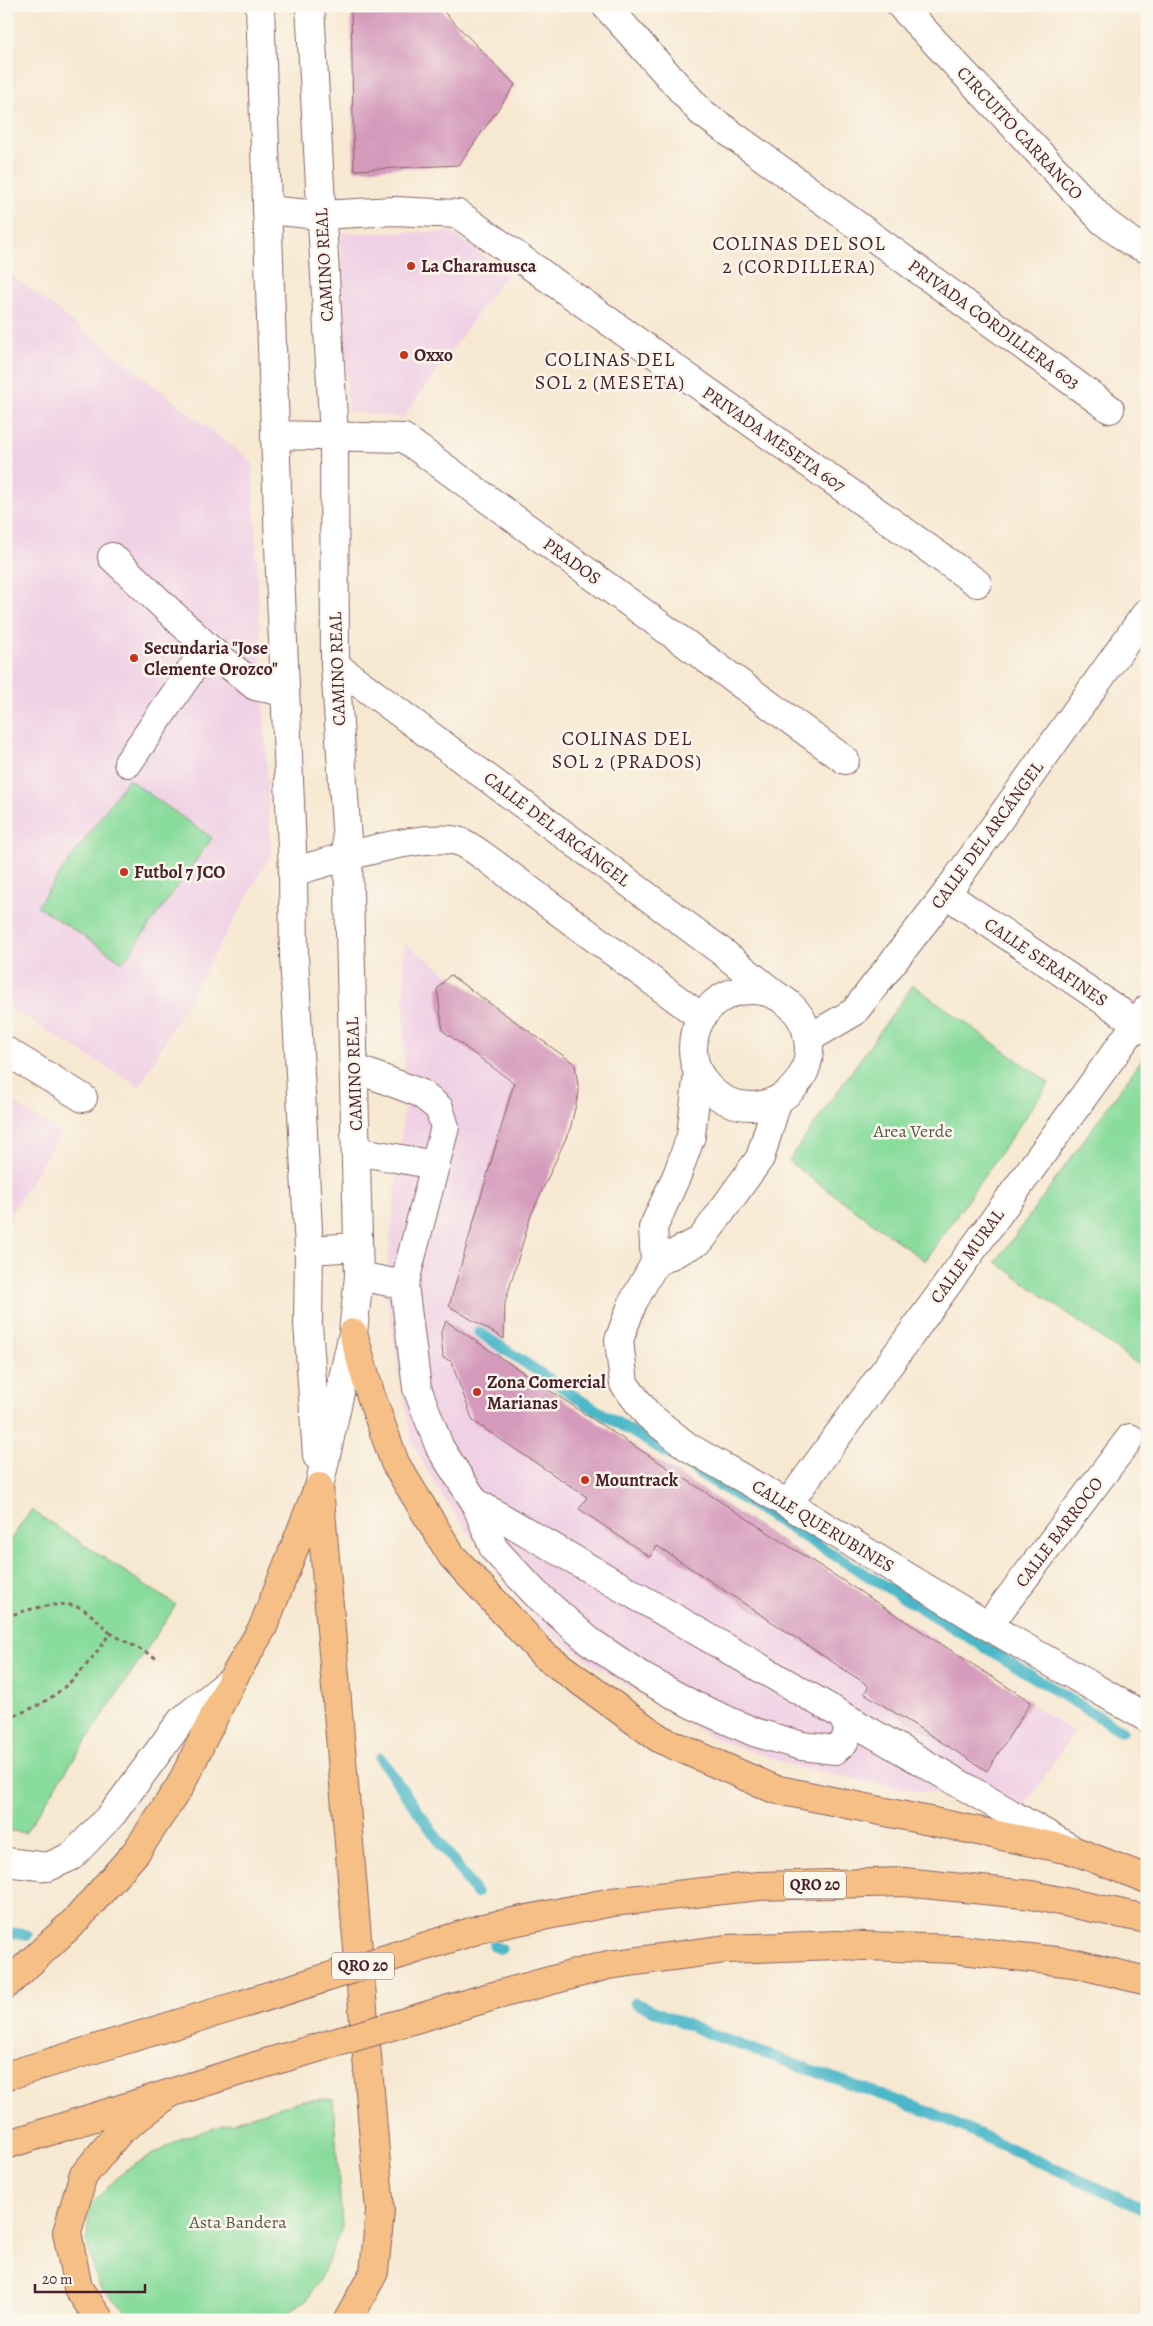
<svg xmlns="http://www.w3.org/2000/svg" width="1153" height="2326" viewBox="0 0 1153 2326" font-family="Alegreya,serif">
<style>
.built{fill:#f0d0e5}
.green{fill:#8adc9d;stroke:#6a7e64}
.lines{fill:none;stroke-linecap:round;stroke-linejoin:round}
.stream{stroke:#4bb7c8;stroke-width:11}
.building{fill:#d499bb}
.minor-casing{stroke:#876565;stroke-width:30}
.highway-casing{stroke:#876565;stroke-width:30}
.path{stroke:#876565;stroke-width:3;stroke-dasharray:4 4;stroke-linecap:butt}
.minor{stroke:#fff;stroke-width:28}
.highway{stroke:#f5bf86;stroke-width:28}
.highway-bridge-casing{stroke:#876565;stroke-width:30;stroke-linecap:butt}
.highway-bridge{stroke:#f5bf86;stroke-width:28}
.poi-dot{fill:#c8321e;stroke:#fbf7ec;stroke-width:2}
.labels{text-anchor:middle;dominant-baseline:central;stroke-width:5;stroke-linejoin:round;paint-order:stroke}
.shield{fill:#fbf7ec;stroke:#7f6065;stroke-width:1}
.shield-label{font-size:16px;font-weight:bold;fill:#4a1f2b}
.street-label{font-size:18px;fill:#4a1f2b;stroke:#fbf7ec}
.poi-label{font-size:18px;font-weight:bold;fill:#4a1f2b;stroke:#fbf7ec;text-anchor:start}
.park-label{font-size:18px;fill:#5d584d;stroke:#fbf7ec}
.quarter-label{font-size:20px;letter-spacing:1px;fill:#4a1f2b;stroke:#fbf7ec}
</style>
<rect width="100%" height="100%" fill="#fbf7ec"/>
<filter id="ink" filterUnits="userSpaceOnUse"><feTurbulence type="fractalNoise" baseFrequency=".02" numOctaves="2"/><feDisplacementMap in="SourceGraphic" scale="10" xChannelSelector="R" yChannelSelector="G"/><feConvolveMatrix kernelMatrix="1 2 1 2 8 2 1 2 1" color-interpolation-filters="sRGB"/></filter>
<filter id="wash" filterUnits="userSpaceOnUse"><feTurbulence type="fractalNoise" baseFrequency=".0096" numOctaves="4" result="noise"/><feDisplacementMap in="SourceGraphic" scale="20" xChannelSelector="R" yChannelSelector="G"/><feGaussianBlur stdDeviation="1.12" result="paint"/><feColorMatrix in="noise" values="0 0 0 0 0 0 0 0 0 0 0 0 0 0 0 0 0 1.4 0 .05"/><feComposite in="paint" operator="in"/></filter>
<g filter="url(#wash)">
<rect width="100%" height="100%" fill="#f7e8d1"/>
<!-- built -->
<g class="built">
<polygon points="451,232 507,273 403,418 348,411 340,233"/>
<polygon points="6,270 252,462 271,855 139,1087 6,1006"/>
<polygon points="404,943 575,1064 579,1092 570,1129 532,1215 505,1303 502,1360 1074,1732 1024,1807 883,1785 794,1766 713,1738 606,1673 534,1621 446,1502 412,1443 385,1290 404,1110"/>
<polygon points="6,1098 61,1133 6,1221"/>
</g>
<!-- green -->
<g class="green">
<polygon points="128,779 212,838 123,962 37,906"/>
<polygon points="913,985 1049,1083 925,1261 788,1161"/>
<polygon points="1145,1055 1147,1056 1147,1371 996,1262"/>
<polygon points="31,1510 176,1605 25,1833 6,1830 6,1546"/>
<polygon points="333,2099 342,2227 324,2271 308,2298 279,2320 141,2320 133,2318 99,2286 87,2244 89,2206 125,2170 182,2138 302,2100"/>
</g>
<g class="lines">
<!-- stream -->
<g class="stream">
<polyline points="479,1332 585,1403 1122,1731"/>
<polyline points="380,1758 476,1893"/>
<polyline points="6,1932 27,1935"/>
<polyline points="494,1946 501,1949"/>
<polyline points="635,2003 715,2036 932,2113 1137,2206 1147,2213"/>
</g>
</g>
<g id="blocks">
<!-- building -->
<g class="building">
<polygon points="351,6 438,6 515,85 459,165 354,170"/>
<polygon points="450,975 575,1064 579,1092 570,1129 531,1215 505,1303 504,1339 449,1306 514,1083 443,1031 437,989"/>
<polygon points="446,1321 600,1424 1031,1702 987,1771 864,1693 869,1686 657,1546 650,1557 579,1509 587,1497 473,1421 451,1361 443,1358 441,1332"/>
</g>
</g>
</g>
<g filter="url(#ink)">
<use href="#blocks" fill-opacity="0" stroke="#876565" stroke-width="1"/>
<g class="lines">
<defs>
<g id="minor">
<polyline points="260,6 280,572 293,872 294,956 309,1250 308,1323 317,1456"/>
<polyline points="310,6 334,437 335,665 348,856 359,1276 353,1333 319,1487"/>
<polyline points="606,6 701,112 1110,409"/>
<polyline points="901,6 1103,221 1131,242 1147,249"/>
<polyline points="267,210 320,215 394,211 458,214 977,583"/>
<polyline points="275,435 404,438 845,760"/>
<polyline points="112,557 207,647"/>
<polyline points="335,665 721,951 777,996"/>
<polyline points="128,763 207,647 255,686 285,692"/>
<path d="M293,872c37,-11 134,-42 168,-30 11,5 22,14 32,21l208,154"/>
<polyline points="946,894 1147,1030"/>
<circle cx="751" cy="1048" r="58"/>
<polyline points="808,1039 854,1012 946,894 1147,612"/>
<polyline points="6,1051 83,1098"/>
<polyline points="354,1068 420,1093 439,1108 445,1127 404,1285"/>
<polyline points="698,1072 691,1136 677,1175 653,1228 655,1263 633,1302 619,1340 624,1384 648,1415 688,1447 788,1504 988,1626 1147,1718"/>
<polyline points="356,1151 435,1165"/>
<polyline points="309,1250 358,1247"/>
<polyline points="655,1263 701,1240 760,1158 778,1099"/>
<polyline points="359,1276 404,1285 417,1388 440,1448 475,1502 494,1549 535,1593 588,1640 644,1678 693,1705 754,1732 802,1746 835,1750 844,1742 849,1731 843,1717"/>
<polyline points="475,1502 1070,1848"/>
<polyline points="788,1504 1147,1009"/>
<polyline points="988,1626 1130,1438"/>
<polyline points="6,1862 48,1867 72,1856 113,1813 181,1721 232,1680"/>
</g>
<g id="highway">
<polyline points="353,1333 371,1396 395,1463 452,1556 544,1655 660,1739 774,1789 1075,1851 1147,1879"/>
<polyline points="319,1487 380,2211 374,2272 348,2320"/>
<polyline points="483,1928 612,1902 759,1886 904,1882 1031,1895 1147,1919"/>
<polyline points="6,1985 78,1918 136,1852 180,1786 232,1680 263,1627 316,1493"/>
<polyline points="490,1997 608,1965 726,1949 836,1945 954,1949 1073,1963 1147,1981"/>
<polyline points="6,2076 243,2004"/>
<polyline points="6,2145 256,2066"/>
<polyline points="100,2320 78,2288 67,2232 83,2176 120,2131 169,2094"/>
</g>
</defs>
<!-- minor casing -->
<use href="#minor" class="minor-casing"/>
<!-- highway casing -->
<use href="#highway" class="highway-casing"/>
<!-- path -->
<g class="path">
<path d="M6,1617c19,-7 59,-19 77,-8 10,6 19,16 27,24 -26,39 -56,73 -104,84"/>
<polyline points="110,1633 156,1658"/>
</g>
<!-- minor -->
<use href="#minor" class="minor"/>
<!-- highway -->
<use href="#highway" class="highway"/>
<defs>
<g id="highway-bridge">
<polyline points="243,2004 483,1928"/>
<polyline points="256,2066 490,1997"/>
</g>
</defs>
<!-- highway-bridge casing -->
<use href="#highway-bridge" class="highway-bridge-casing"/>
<!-- highway-bridge -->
<use href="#highway-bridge" class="highway-bridge"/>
</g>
</g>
<!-- markers -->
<g class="poi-dot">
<circle cx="411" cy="266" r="5"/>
<circle cx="404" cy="355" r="5"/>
<circle cx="134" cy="658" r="5"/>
<circle cx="124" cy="872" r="5"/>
<circle cx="477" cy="1392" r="5"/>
<circle cx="585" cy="1480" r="5"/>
</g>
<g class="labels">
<!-- shield labels -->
<g class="shield">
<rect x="784" y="1871.5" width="62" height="27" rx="4"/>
<rect x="332" y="1952.5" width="62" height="27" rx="4"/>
</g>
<g class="shield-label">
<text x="815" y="1885">QRO 20</text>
<text x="363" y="1966">QRO 20</text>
</g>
<!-- street labels -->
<g class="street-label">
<text transform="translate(1020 133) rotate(47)">CIRCUITO CARRANCO</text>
<text transform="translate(324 265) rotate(-93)">CAMINO REAL</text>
<text transform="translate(994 324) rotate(36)">PRIVADA CORDILLERA 603</text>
<text transform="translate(774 439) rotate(35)">PRIVADA MESETA 607</text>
<text transform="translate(572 561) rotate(36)">PRADOS</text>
<text transform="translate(337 669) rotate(-92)">CAMINO REAL</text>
<text transform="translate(557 829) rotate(37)">CALLE DEL ARCÁNGEL</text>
<text transform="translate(987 835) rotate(-54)">CALLE DEL ARCÁNGEL</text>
<text transform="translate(1046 962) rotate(34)">CALLE SERAFINES</text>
<text transform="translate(354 1074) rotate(-92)">CAMINO REAL</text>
<text transform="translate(967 1256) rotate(-54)">CALLE MURAL</text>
<text transform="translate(823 1526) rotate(31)">CALLE QUERUBINES</text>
<text transform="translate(1059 1532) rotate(-53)">CALLE BARROCO</text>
</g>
<!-- poi labels -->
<g class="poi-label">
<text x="421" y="266">La Charamusca</text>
<text x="414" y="355">Oxxo</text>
<text x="144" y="648">Secundaria "Jose<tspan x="144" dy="21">Clemente Orozco"</tspan></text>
<text x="134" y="872">Futbol 7 JCO</text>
<text x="487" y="1382">Zona Comercial<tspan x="487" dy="21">Marianas</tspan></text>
<text x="595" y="1480">Mountrack</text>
</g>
<!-- park labels -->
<g class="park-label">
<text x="913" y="1131">Area Verde</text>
<text x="238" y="2222">Asta Bandera</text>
</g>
<!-- quarter labels -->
<g class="quarter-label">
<text x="799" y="243">COLINAS DEL SOL<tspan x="799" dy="23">2 (CORDILLERA)</tspan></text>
<text x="610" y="359">COLINAS DEL<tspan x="610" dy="23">SOL 2 (MESETA)</tspan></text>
<text x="627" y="738">COLINAS DEL<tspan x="627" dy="23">SOL 2 (PRADOS)</tspan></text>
</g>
</g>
<!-- margin -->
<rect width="1153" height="2326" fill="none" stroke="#fbf7ec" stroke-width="25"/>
<!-- scale -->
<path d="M35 2284v8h110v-8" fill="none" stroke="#4a1f2b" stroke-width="2.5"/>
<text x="42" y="2284" font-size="15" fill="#4a1f2b" stroke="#fbf7ec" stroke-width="4" paint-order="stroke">20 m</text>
</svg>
